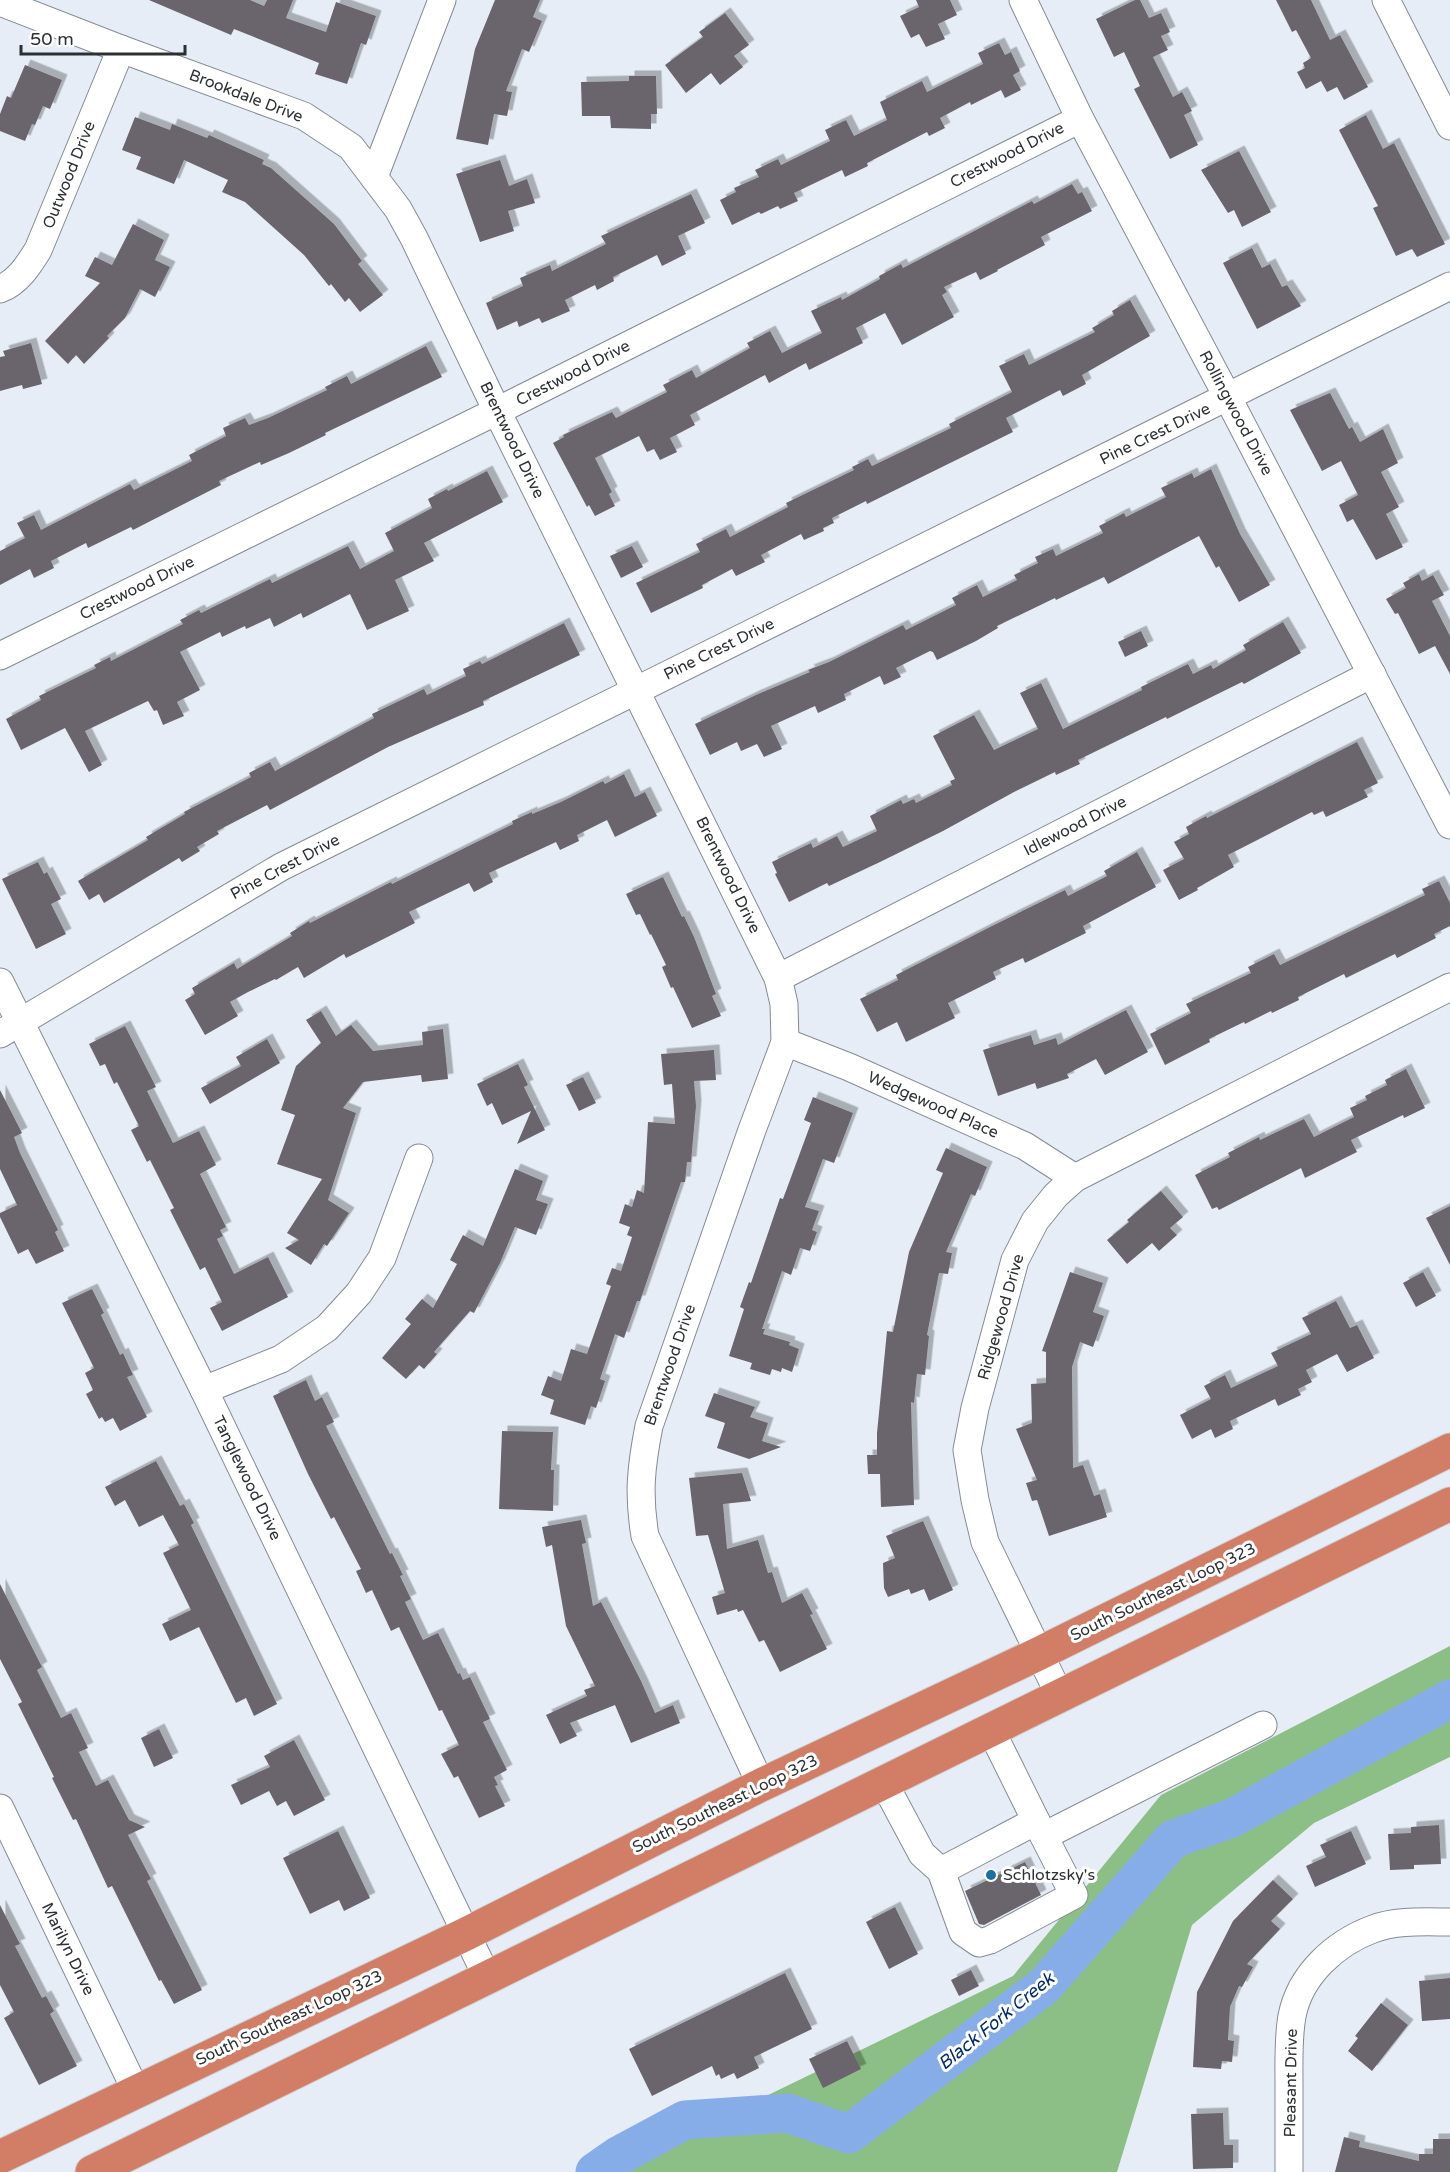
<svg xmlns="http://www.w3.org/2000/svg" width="1450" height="2172" viewBox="0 0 1450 2172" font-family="'Varela Round',sans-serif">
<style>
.forest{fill:#8cbf85}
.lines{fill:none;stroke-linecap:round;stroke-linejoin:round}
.river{stroke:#87ade9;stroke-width:39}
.building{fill:#6a656d;filter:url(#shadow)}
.minor-casing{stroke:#858b93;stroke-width:29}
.highway-casing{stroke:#cdcdce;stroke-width:35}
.minor{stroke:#fff;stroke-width:27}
.highway{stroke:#d27d65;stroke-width:33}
.poi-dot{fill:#1971a1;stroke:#fff;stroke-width:2}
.labels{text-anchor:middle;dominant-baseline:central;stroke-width:6;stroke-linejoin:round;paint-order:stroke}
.street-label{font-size:16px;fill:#2d3033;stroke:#fff}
.poi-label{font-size:16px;fill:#2d3033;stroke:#fff;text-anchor:start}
.water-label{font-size:18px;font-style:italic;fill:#002b6f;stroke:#fff}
</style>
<defs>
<filter id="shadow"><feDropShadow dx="5.5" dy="-5.5" stdDeviation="0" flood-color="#0004"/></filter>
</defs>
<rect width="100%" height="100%" fill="#e6edf6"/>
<!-- forest -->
<polygon class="forest" points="1450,1646 1450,1757 1314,1823 1192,1925 1117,2172 610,2172 1013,1976 1161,1795"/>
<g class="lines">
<!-- river -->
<polyline class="river" points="595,2172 618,2156 685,2120 787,2113 849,2134 1044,1986 1173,1839 1232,1818 1450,1699"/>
</g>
<!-- building -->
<g class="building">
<polygon points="149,0 250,0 264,6 267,0 293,0 286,18 326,32 336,2 376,16 366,45 361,43 347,84 315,74 319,63 234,29 231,35"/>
<polygon points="495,0 540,0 533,17 542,21 529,52 522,49 506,91 512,92 507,116 494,114 488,145 456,139 475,49"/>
<polygon points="916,0 950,0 957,15 938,24 945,39 926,47 919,34 911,38 900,16 919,7"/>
<polygon points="1135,0 1140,0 1149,18 1161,13 1170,32 1161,36 1168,50 1153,57 1173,97 1182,92 1192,111 1184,115 1198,145 1170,159 1134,89 1140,86 1124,52 1114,57 1096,19"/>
<polygon points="1276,0 1311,0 1330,40 1340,35 1368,87 1344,100 1337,87 1327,92 1321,81 1306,89 1297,72 1305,68 1303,63 1311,58 1296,30 1292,32"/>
<polygon points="725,13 749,45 734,56 743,67 720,85 711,73 686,93 665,65 703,37 699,32"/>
<polygon points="999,43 1005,55 1011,52 1020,71 1013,75 1021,90 1005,98 1001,90 971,105 970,102 940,118 945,128 929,136 927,132 867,163 868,166 845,177 842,170 794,193 798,201 780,209 778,206 761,214 759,212 732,225 720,200 736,192 734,188 759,177 755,170 778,159 781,165 830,141 825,130 846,120 854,136 887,120 880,102 922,81 927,92 983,64 978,53"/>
<polygon points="25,65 62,80 50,109 43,106 35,125 32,124 25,141 0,131 0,114 7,96 11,98"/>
<polygon points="629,76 656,76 657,114 651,114 651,129 611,128 610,116 582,116 581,82 629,81"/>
<polygon points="1366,115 1383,149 1394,143 1445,244 1417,257 1412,249 1396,256 1373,208 1378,206 1339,130"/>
<polygon points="135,117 170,130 172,124 207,138 209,135 264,160 262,164 271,168 334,224 362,261 358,264 383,295 360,312 349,298 345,302 331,284 329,286 304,255 245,202 222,192 228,180 184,160 174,184 136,169 141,157 122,150"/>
<polygon points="1239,151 1271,212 1242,227 1234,210 1228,213 1201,170"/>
<polygon points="500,160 509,186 527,179 535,203 508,211 514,231 480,242 456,174"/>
<polygon points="1072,184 1078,194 1082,192 1092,211 1041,237 1045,245 997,270 998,271 980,280 976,272 944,287 947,292 942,295 954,317 902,345 885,313 856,328 863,343 809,370 806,363 769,383 765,375 690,415 695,425 670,438 677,452 660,460 654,449 647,452 639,436 595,458 612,492 609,494 615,506 595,516 589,505 587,507 553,443 564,437 563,435 612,412 616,418 667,392 663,385 692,370 696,378 750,348 747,343 770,331 782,353 822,333 811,311 841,297 842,300 880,279 879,276 901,264 903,268 1032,201 1034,204"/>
<polygon points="691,194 705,223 678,236 686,254 662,266 657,255 613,277 614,281 597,290 595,285 565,300 570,311 542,323 539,318 519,327 517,321 497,330 486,303 523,286 520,278 550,265 552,271 606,244 601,236"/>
<polygon points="133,224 164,240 155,260 170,267 155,297 140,289 125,318 107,336 109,338 84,364 76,355 68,364 45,341 100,283 85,276 95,257 112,265"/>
<polygon points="1252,248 1262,268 1270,264 1282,287 1287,285 1301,306 1257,329 1223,263"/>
<polygon points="1130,300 1150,336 1082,375 1086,384 1063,396 1060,390 1006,418 1013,432 867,504 866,501 832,518 834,523 823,528 824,531 804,540 801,534 761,555 765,562 736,576 732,569 702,585 703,588 651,613 636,583 700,552 696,544 726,529 730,537 788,507 786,503 854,470 852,467 868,459 872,466 951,428 949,424 1012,392 999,366 1024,354 1029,365 1095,332 1092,328 1114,315 1112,311"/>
<polygon points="31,343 42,384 23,389 22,385 0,391 0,357 5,356 3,351"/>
<polygon points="426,346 442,377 325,433 326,435 289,453 261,465 260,462 219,481 221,485 133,530 131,527 88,548 86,543 51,561 54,568 34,578 30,569 0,585 0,551 25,538 17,523 34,515 41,530 130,484 134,490 192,461 189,455 226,436 223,428 245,418 249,425 268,418 327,390 325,387 347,376 351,384"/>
<polygon points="1330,393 1349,429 1352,427 1360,442 1383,429 1398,463 1381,472 1399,507 1386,514 1403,547 1376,560 1353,519 1347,522 1339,505 1358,495 1341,461 1322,471 1290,410"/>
<polygon points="1211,469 1240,534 1270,585 1239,602 1219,566 1216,568 1199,536 1108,584 1104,577 1056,600 1055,598 997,626 998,628 976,641 937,660 933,652 930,651 896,668 901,677 884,685 880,676 844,694 846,700 818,713 815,706 771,726 782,749 764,757 757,744 741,751 737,742 710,755 695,724 756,695 810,672 808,670 829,662 903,625 906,630 956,605 952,598 977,585 983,597 1017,580 1014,575 1038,563 1035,557 1053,549 1056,556 1103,533 1099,526 1124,513 1126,517 1166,497 1161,488 1192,473 1194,478"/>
<polygon points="487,471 503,502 424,543 434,561 395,580 409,611 367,630 350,594 303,618 301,613 274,627 270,618 246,629 245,626 222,637 220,632 180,652 200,690 177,702 184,716 163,725 157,710 154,711 148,701 85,731 102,765 89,772 65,728 21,750 6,719 41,700 39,696 96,668 94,665 110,657 111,661 183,624 180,620 199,610 201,613 270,579 272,583 348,546 360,569 394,551 385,533 432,508 428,499 447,489 448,491"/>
<polygon points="632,546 643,567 621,578 610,556"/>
<polygon points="1419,574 1422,581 1433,575 1444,595 1432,601 1450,636 1450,674 1435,646 1419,654 1398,613 1395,614 1386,599 1406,588 1403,583"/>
<polygon points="1283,622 1301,653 1244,684 1242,682 1167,719 1166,717 1078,760 1080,764 1056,775 1055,772 1014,792 943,831 880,862 829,886 827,883 789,902 775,874 777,873 772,862 811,843 813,848 837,836 843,847 877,831 870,816 901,800 903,804 914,799 916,803 952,785 950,781 955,779 933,736 974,715 994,750 1038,729 1020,693 1041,683 1063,729 1142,690 1141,687 1188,664 1193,674 1211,665 1213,669 1246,650 1243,645"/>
<polygon points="564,623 580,655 483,701 484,705 388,747 270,810 267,805 217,831 219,834 197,847 200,851 182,862 179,858 104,903 99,894 89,900 78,881 148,840 146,837 185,814 184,812 251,777 249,773 270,762 275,771 374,718 372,714 424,689 427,695 466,676 463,669 480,661 482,664"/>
<polygon points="1141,631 1148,646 1125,657 1118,642"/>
<polygon points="1357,742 1378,783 1364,790 1368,797 1326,817 1323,811 1314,815 1312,812 1228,855 1234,867 1197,888 1198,890 1179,900 1163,870 1184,859 1174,842 1189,834 1186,827 1206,816 1207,818"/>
<polygon points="624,774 635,797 645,792 657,816 615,837 607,820 577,835 579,841 560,850 556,842 489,873 493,882 474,892 469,883 409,912 415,923 346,958 344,954 304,978 298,967 276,980 275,979 248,992 230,1002 238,1016 205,1035 185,1000 195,994 192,988 234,963 237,969 292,936 290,933 309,921 310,923 391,882 392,884 513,824 512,821 532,812 532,814 561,802 603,781 605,784"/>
<polygon points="1137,852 1156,887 1083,926 1086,933 1025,963 1023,958 993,972 996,979 948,1003 955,1018 906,1042 897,1022 877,1032 860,999 898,980 896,975 992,926 1065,890 1068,896 1107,876 1104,871"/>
<polygon points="38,862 44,874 47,872 61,899 51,904 66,934 36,949 2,879"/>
<polygon points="663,877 682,917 684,916 694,937 716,994 712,996 721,1016 692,1028 673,987 671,988 662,967 666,965 651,934 650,935 640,914 636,915 626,894"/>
<polygon points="1439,881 1450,903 1450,926 1434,934 1436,938 1397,958 1395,954 1346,978 1344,974 1298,997 1299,1000 1272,1013 1271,1011 1245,1024 1244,1022 1209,1039 1210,1042 1165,1065 1150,1034 1191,1013 1186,1004 1251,973 1248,967 1274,954 1280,965 1425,895 1422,889"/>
<polygon points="1126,1010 1148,1052 1105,1075 1096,1059 1067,1074 1069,1078 1037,1089 1035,1083 998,1096 983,1050 1031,1035 1034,1045 1056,1038 1058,1045"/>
<polygon points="321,1011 336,1036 351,1025 373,1051 423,1045 422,1032 443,1029 448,1079 422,1082 421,1075 363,1082 343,1108 356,1113 328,1200 349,1213 327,1246 324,1244 311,1265 285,1248 299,1240 287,1233 322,1179 277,1164 295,1115 281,1110 296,1066 321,1043 306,1020"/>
<polygon points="125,1026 156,1087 147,1091 173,1143 199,1131 216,1165 200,1174 226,1227 220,1230 223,1236 217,1239 234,1274 268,1257 288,1297 222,1331 210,1308 222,1302 205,1267 200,1270 170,1210 174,1208 150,1160 147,1162 131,1130 139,1126 117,1082 114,1084 105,1064 100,1066 89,1044"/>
<polygon points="267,1039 280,1063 210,1104 201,1088 241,1066 236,1057"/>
<polygon points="714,1050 716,1080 694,1081 696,1106 691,1162 687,1162 685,1182 681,1182 640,1301 637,1301 624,1338 615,1334 600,1379 605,1381 596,1408 591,1406 585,1425 550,1414 554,1400 541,1395 548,1376 561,1381 571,1349 587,1354 611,1286 606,1284 612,1268 621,1271 632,1237 627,1235 630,1227 619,1223 625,1204 632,1207 637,1190 644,1193 648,1122 675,1124 672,1084 664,1085 661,1054"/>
<polygon points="518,1064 528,1085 524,1087 545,1130 517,1144 531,1111 502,1125 492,1103 487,1106 477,1084"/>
<polygon points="1406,1069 1425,1108 1404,1118 1403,1115 1351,1140 1357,1152 1305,1178 1301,1168 1219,1210 1217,1207 1212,1209 1195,1175 1230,1157 1228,1153 1259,1137 1260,1140 1304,1119 1314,1137 1354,1117 1350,1108 1367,1100 1365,1096 1387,1085 1385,1080"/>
<polygon points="583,1077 596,1103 579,1111 566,1085"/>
<polygon points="0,1090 22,1133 14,1137 20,1153 58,1230 55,1232 64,1251 36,1264 28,1249 18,1254 0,1217 0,1213 17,1205 0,1169"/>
<polygon points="813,1097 853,1113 834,1163 823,1159 805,1207 819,1211 812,1230 817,1232 810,1251 800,1248 791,1275 782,1271 762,1329 765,1329 763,1334 790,1342 789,1345 799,1349 792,1372 782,1368 781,1372 772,1369 770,1375 750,1369 752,1363 729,1356 744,1309 740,1307 749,1282 751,1283 780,1198 783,1199 811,1123 804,1120"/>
<polygon points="946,1148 987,1167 975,1196 971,1194 946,1252 952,1253 948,1274 939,1273 927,1335 929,1336 925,1375 917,1374 914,1403 911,1402 914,1505 881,1507 880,1474 868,1474 867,1455 877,1455 877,1433 887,1331 893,1332 909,1252 943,1173 936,1170"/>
<polygon points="515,1169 543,1181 536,1200 548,1204 536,1235 515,1227 500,1263 474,1313 470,1311 434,1352 437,1354 424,1369 419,1365 406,1379 382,1358 411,1324 405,1319 422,1299 433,1308 457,1264 450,1260 463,1235 483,1246"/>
<polygon points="1161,1191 1183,1217 1170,1228 1177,1235 1159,1251 1152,1243 1127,1264 1107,1240 1129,1222 1127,1220"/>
<polygon points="1450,1206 1450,1265 1426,1218"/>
<polygon points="1070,1272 1103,1283 1093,1312 1104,1316 1093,1347 1080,1342 1072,1367 1073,1468 1083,1465 1094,1496 1100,1494 1107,1517 1049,1536 1037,1500 1032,1501 1026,1483 1037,1480 1016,1429 1032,1423 1031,1384 1046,1383 1046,1352 1042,1351"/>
<polygon points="1423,1272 1436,1296 1416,1307 1403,1283"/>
<polygon points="92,1289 104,1313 101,1315 120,1355 123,1353 133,1375 127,1377 147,1417 120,1431 113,1418 105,1422 102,1417 99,1419 86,1394 93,1390 85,1373 94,1368 62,1303"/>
<polygon points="1336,1301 1350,1328 1357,1325 1374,1358 1347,1372 1337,1354 1306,1370 1312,1382 1298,1389 1301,1395 1278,1406 1275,1399 1230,1421 1233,1429 1215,1438 1211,1429 1192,1439 1180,1415 1211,1399 1204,1386 1225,1375 1231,1388 1278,1366 1271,1353 1311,1334 1302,1318"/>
<polygon points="306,1380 315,1401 322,1397 334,1422 326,1426 390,1554 392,1553 403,1575 400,1576 411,1599 405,1602 423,1640 438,1633 458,1674 460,1673 463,1680 470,1677 490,1719 483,1722 507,1770 494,1777 498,1785 495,1786 505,1806 479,1818 458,1776 454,1778 441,1754 459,1745 442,1710 439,1711 399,1627 391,1631 372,1590 366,1593 356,1571 361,1569 334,1517 331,1519 308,1474 273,1396"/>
<polygon points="714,1393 755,1407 750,1417 768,1423 762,1441 781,1447 749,1459 717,1448 725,1423 705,1416"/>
<polygon points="502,1431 553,1432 551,1470 554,1470 553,1511 499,1509"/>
<polygon points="156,1461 180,1506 184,1504 194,1523 191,1525 277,1704 254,1716 246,1698 236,1703 199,1627 170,1641 162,1624 191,1610 163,1553 179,1545 163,1515 139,1527 125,1500 115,1506 105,1487"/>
<polygon points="742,1473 751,1501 723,1504 727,1549 758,1540 768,1573 772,1572 782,1603 802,1593 813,1614 810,1615 827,1649 780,1672 764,1640 759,1642 743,1610 738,1612 737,1609 717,1615 712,1597 725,1593 708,1535 696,1536 689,1478"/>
<polygon points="581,1520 586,1543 582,1544 593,1606 601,1602 641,1681 655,1713 673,1705 680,1723 631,1743 615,1705 570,1723 577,1736 560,1744 546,1715 587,1696 584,1690 595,1686 566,1626 552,1545 546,1547 542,1527"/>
<polygon points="923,1521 953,1590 929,1601 924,1589 911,1594 909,1589 888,1597 884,1588 883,1563 895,1558 886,1536"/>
<polygon points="0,1584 42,1667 37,1670 61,1718 71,1713 88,1748 79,1752 96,1786 108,1780 129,1820 145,1827 128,1835 151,1879 147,1881 202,1990 174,2004 161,1980 159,1981 112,1886 108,1888 76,1819 73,1820 52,1778 54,1777 18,1704 22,1702 0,1659"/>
<polygon points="159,1729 173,1758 154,1767 141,1738"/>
<polygon points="294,1740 325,1800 294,1816 286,1801 277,1806 269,1791 241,1805 231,1785 270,1767 264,1756"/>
<polygon points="1439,1825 1441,1864 1414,1865 1414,1869 1390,1870 1388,1834 1411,1833 1411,1827"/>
<polygon points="338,1831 370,1898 344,1911 339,1900 310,1914 283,1858"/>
<polygon points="1351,1831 1366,1864 1315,1887 1306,1866 1326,1857 1320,1845"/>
<polygon points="1025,1862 1041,1895 984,1925 979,1924 965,1891"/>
<polygon points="1273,1880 1293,1899 1271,1921 1280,1929 1247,1964 1253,1967 1242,1987 1239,1986 1230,2007 1228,2040 1234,2041 1232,2062 1222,2061 1221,2069 1193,2067 1197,1992 1233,1921"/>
<polygon points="0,1905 20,1944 15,1946 42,1998 46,1996 54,2011 50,2014 77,2066 39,2085 4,2018 14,2012 0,1985"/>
<polygon points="895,1907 918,1954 889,1969 866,1922"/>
<polygon points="971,1970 979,1986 959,1996 951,1980"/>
<polygon points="785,1973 812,2029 754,2057 759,2068 737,2079 734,2073 721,2079 719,2074 716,2076 712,2066 652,2096 629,2049"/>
<polygon points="1450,1978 1450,2019 1422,2021 1419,1981"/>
<polygon points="1381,2003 1408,2025 1372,2071 1348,2051 1358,2038 1355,2036"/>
<polygon points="847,2041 861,2069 823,2088 809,2059"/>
<polygon points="1223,2113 1224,2145 1233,2145 1233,2168 1193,2169 1191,2114"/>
<polygon points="1344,2137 1360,2141 1359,2147 1419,2161 1419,2154 1433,2154 1433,2139 1450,2139 1450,2172 1335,2172"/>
</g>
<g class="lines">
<defs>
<g id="minor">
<polyline points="1023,0 1080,119 1228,398 1450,825"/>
<polyline points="1386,0 1450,126"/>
<path d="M0,2l121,47 183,67 47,31 47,62 16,29 83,173 281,567 6,26 1,38 -33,88 -103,296c-8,41 -11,68 -4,110l116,249"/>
<polyline points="374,177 442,0"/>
<path d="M0,289c18,-7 28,-23 38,-39l83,-201"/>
<polyline points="0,656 497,411 1080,119"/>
<polyline points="778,978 1372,674"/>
<polyline points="0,982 204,1390 487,1977"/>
<polyline points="0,1034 281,867 1450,286"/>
<polyline points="785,1042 849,1067 1025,1146 1075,1178"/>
<polyline points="204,1390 281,1359 327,1328 359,1293 382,1258 419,1158"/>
<polyline points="1060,1696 985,1542 975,1500 967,1450 975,1408 1015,1260 1035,1221 1056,1195 1075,1178 1450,987"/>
<polyline points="884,1783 922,1854 941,1871 1036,1821 991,1730"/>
<polyline points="0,1808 136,2091"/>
<polyline points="1044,1836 1263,1725"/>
<polyline points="941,1871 963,1932 979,1943 990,1940 1074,1895 1036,1821"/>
<path d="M1289,2172c0,-29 0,-58 0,-87 0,-23 -1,-47 3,-69 8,-41 43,-73 81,-87 23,-9 52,-7 77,-7"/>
</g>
<g id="highway">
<polyline points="0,2157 466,1934 761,1785 1038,1654 1450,1450"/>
<polyline points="92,2172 1450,1504"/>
</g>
</defs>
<!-- minor casing -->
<use href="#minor" class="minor-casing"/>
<!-- highway casing -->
<use href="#highway" class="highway-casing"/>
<!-- minor -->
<use href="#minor" class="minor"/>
<!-- highway -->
<use href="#highway" class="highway"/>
</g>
<!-- markers -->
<circle class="poi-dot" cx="991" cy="1875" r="6"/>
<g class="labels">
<!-- street labels -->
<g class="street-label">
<text transform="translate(246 96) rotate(21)">Brookdale Drive</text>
<text transform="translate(1007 155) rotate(-27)">Crestwood Drive</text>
<text transform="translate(69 175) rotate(-68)">Outwood Drive</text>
<text transform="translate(573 373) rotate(-27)">Crestwood Drive</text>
<text transform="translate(1236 413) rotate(62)">Rollingwood Drive</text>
<text transform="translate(1155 434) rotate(-26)">Pine Crest Drive</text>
<text transform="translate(512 440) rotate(64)">Brentwood Drive</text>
<text transform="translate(137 588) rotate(-26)">Crestwood Drive</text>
<text transform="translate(719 649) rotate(-26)">Pine Crest Drive</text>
<text transform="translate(1075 826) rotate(-27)">Idlewood Drive</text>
<text transform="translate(285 867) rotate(-28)">Pine Crest Drive</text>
<text transform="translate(728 875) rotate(64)">Brentwood Drive</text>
<text transform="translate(933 1105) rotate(24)">Wedgewood Place</text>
<text transform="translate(1001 1317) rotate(-74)">Ridgewood Drive</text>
<text transform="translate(670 1365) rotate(-71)">Brentwood Drive</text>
<text transform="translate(247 1478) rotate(64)">Tanglewood Drive</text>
<text transform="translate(1163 1592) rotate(-26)">South Southeast Loop 323</text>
<text transform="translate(725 1804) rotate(-26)">South Southeast Loop 323</text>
<text transform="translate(68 1949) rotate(64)">Marilyn Drive</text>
<text transform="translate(289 2018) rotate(-25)">South Southeast Loop 323</text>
<text transform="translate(1291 2083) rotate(-89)">Pleasant Drive</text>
</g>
<!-- poi labels -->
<g class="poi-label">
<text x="1003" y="1875">Schlotzsky's</text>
</g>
<!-- water labels -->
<g class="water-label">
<text transform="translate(996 2021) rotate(-39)">Black Fork Creek</text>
</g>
</g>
<!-- scale -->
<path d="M21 45v9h164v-9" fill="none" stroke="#2d3033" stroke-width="3"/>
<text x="30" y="45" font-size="18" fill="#2d3033" stroke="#ffffff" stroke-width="4.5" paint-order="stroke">50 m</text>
</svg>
